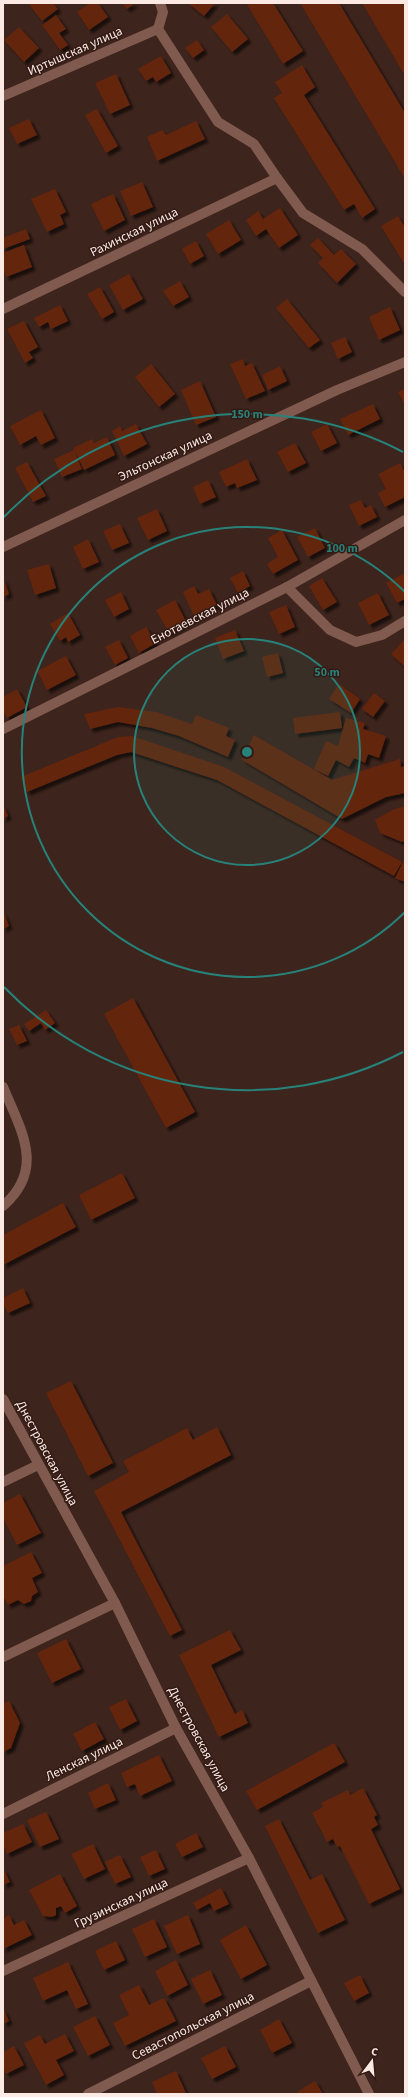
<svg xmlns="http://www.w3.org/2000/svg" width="408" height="2097" viewBox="0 0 408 2097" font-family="'Source Sans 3',sans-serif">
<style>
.building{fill:#642510;filter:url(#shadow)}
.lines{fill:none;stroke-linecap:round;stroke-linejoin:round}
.street{stroke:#805a4e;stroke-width:10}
.ring{fill:none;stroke:#27827a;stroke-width:2}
.labels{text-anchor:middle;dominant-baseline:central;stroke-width:3;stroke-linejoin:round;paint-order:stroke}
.street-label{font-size:13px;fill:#fbeae4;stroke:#331a13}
.centre{fill:#27827a;stroke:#331a13;stroke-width:2}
.ring-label{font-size:12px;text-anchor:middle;font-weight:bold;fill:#27827a;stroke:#331a13;stroke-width:3;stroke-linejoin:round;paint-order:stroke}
</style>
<defs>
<filter id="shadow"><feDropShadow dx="3.5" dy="3.5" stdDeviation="1" flood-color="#0009"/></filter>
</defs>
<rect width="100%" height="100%" fill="#3d241c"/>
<!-- building -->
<g class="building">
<polygon points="28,3 53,3 58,9 42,21"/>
<polygon points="90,3 98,3 108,17 89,30 77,12"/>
<polygon points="122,3 135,3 127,9"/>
<polygon points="188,3 215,3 204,16"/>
<polygon points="246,3 273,3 303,51 283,64"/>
<polygon points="300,3 339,3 405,113 405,179"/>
<polygon points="362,3 402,3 405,8 405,76"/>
<polygon points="227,14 248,39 232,52 211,27"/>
<polygon points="56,15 66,29 59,33 68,45 60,50 42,25"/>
<polygon points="19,27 39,48 24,62 4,40"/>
<polygon points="197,40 204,50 193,58 185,48"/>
<polygon points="161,56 171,73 156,82 153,77 146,81 138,69"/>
<polygon points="302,65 315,87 304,95 375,209 362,218 354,204 344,210 274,98 282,93 275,82"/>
<polygon points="116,74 130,105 110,114 95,83"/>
<polygon points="97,109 118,146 106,153 85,115"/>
<polygon points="29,119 37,135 17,144 9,128"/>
<polygon points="196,121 205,139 157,161 147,137 162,130 166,135"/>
<polygon points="142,182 153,207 131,216 120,191"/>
<polygon points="55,189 66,212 60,215 64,224 47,232 31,199"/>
<polygon points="113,194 125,220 104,231 91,204"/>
<polygon points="280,208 298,235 279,248 266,229 256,236 246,220 258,211 263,219"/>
<polygon points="398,216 405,227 405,265 381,226"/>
<polygon points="229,220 241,240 218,254 206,234"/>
<polygon points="26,229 30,239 3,249 3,238"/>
<polygon points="318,238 334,255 341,249 356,264 337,283 318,263 323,258 310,245"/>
<polygon points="196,241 204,256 190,264 182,249"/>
<polygon points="24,245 32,267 6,277 3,268 3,253"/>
<polygon points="129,274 143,299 123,310 109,285"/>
<polygon points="180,281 189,297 173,306 163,291"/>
<polygon points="100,287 114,312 102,319 87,294"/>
<polygon points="287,299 320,340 309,348 276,308"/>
<polygon points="60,305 68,321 51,329 48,322 39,327 34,318"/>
<polygon points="390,307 400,330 379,340 369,317"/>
<polygon points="24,321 38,347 29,352 33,358 25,363 7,329"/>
<polygon points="345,337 352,352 338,359 331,343"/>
<polygon points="243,359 245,366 252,363 265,391 246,399 230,364"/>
<polygon points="151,364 175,394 159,407 135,377"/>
<polygon points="280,366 287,381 268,390 262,375"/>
<polygon points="200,381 216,417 196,425 181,390"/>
<polygon points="405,389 405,406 398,392"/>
<polygon points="373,404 380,419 348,435 340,419"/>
<polygon points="41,410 55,438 41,445 36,436 20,445 10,426"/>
<polygon points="136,424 147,444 124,456 112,431 120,426 122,431"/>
<polygon points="327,424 337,443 321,451 311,432"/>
<polygon points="107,437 115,455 84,470 73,448 92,439 94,443"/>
<polygon points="295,443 306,463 288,472 277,452"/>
<polygon points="74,450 82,469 62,477 54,459"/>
<polygon points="247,459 257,480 237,488 235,483 226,487 219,472"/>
<polygon points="27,462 46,496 33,502 15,468"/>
<polygon points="400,463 405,472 405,497 385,507 378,493 386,489 378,474"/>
<polygon points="208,480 216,497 200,504 193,487"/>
<polygon points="361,500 365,508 371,505 377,517 359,526 349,505"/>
<polygon points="157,509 167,531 148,540 137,518"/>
<polygon points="120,524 129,543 112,550 103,531"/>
<polygon points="315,528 325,548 308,557 297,537"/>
<polygon points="282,530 298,560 273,574 267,564 278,557 268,538"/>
<polygon points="88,539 99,562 83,569 73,547"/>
<polygon points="49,564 56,588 35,595 27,570"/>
<polygon points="243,571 250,586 238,593 230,578"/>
<polygon points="405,573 405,599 397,603 386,583"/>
<polygon points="3,577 9,594 3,597"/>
<polygon points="322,578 337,602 323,610 309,586"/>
<polygon points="194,586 198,594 209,589 217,605 194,616 183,592"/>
<polygon points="121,592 129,609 114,617 105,600"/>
<polygon points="378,593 389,615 369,625 358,603"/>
<polygon points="175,600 187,623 169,633 156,610"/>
<polygon points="286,605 295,627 279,634 269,612"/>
<polygon points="68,613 80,635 68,642 66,637 60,641 50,624"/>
<polygon points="146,627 156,643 139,653 130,636"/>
<polygon points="235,630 244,651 223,659 215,638"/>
<polygon points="405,639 405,667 391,654"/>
<polygon points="119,640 128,658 115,665 105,647"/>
<polygon points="278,653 283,673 267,677 262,657"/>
<polygon points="66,656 76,675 47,690 37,671"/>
<polygon points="339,684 360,699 351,713 329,699"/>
<polygon points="17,689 27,707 7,718 3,711 3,697"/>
<polygon points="374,693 385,701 373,717 362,709"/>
<polygon points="118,707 156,712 192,724 196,715 229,728 226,736 235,740 228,757 179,736 152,728 118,722 90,729 84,714"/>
<polygon points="340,712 342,728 295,734 293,718"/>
<polygon points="346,718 365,723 363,729 386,736 379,758 368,754 365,763 354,758 349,767 336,760 328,776 314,769 326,741 338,746"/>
<polygon points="254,735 332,780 400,759 401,767 405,766 405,793 386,797 342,819 242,760"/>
<polygon points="132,736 224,767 402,862 394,876 217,780 131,752 117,755 27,792 21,777 118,737"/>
<polygon points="3,804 8,816 3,819"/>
<polygon points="405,806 405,841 402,842 380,833 375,820 392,810"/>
<polygon points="405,858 405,882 395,878"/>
<polygon points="3,911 9,926 3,929"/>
<polygon points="133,998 195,1112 166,1128 104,1014"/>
<polygon points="46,1010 55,1023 45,1030 41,1023 29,1031 24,1024"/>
<polygon points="19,1025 27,1041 17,1045 9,1029"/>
<polygon points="122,1173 135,1198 91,1220 79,1195"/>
<polygon points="63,1203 76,1227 3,1265 3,1235"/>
<polygon points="23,1288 30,1303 8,1313 3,1304 3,1298"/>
<polygon points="71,1381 113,1463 88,1476 46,1393"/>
<polygon points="217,1427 231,1455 121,1512 182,1630 170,1636 94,1491 129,1472 123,1461 187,1428 193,1440"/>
<polygon points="20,1494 41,1533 17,1545 3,1518 3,1503"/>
<polygon points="31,1552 42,1573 32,1578 38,1592 32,1596 31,1601 24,1604 18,1600 8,1605 3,1596 3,1566"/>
<polygon points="230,1630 241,1650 211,1665 235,1714 242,1710 248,1723 219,1737 179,1655"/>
<polygon points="66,1639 81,1669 52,1683 37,1653"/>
<polygon points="126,1699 137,1721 120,1730 109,1707"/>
<polygon points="9,1701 20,1723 11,1748 3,1752 3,1703"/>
<polygon points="95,1722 104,1739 82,1751 73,1734"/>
<polygon points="334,1743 345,1762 257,1810 246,1791"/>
<polygon points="159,1755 172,1781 140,1796 135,1784 127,1787 121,1773"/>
<polygon points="108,1783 116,1800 95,1809 88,1793"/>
<polygon points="363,1788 377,1815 374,1817 378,1825 371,1829 400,1889 369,1904 340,1846 337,1847 333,1839 327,1842 312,1813 323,1807 321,1803 348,1790 350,1795"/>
<polygon points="46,1812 59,1839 40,1847 27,1820"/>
<polygon points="279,1819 310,1880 322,1874 345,1920 318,1933 265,1826"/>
<polygon points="23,1824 32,1842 7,1854 3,1845 3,1833"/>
<polygon points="196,1833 203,1847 182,1857 175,1844"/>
<polygon points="93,1844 105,1869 84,1879 71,1854"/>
<polygon points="156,1850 165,1869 149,1876 140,1857"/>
<polygon points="120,1855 131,1877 115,1884 105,1862"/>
<polygon points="3,1868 10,1882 3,1885"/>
<polygon points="60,1874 77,1906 65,1913 61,1906 56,1908 56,1915 52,1917 43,1916 29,1890"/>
<polygon points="221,1888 229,1904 214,1911 210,1903 197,1910 193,1903"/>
<polygon points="9,1915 14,1925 24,1920 32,1935 3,1949 3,1919"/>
<polygon points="188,1915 200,1944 177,1954 164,1926"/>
<polygon points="154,1919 167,1947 145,1957 132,1929"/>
<polygon points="246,1925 267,1965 241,1979 220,1940"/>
<polygon points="116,1941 125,1960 104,1970 95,1951"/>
<polygon points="176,1960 188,1985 167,1996 155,1971"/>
<polygon points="68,1962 88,2004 76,2009 67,1990 43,2001 33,1978"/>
<polygon points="210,1970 222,1995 203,2004 191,1979"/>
<polygon points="360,1975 369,1993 354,2001 344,1983"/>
<polygon points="139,1985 149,2005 164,1998 176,2021 125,2046 113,2023 129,2015 119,1995"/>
<polygon points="3,2008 9,2021 3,2024"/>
<polygon points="95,2016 110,2045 88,2056 73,2027"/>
<polygon points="279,2019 292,2043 272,2053 260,2030"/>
<polygon points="65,2034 74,2051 56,2060 64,2075 46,2085 24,2043 40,2035 45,2044"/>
<polygon points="14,2046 24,2065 6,2074 3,2068 3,2052"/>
<polygon points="225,2046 236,2067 212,2079 201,2058"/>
<polygon points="176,2071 186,2093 157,2094 152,2082"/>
<polygon points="315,2081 323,2094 298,2094 297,2092"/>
</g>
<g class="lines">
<!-- street -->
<g class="street">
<polyline points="160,3 163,12 158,29 218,122 254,144 277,178 303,213 362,249 405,292"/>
<polyline points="3,96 158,29"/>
<polyline points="3,309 277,178"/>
<polyline points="3,547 337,390 405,362"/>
<polyline points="287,587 330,630 356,642 382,635 405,621"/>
<polyline points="3,729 287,587 405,520"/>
<path d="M3,1087c18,43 43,82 0,119"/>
<polyline points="3,1399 115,1603 176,1728 249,1858 369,2094"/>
<polyline points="3,1482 38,1465"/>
<polyline points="3,1657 115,1603"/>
<polyline points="3,1814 176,1728"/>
<polyline points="3,1971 249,1858"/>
<polyline points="88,2094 311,1981"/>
</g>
</g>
<!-- distance rings -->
<circle cx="247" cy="752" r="113" fill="#27827a" fill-opacity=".12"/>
<g class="ring">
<circle cx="247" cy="752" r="113"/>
<path d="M405 912A225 225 0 1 1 405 592"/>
<path d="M403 1052A338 338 0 0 1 4 987M4 517A338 338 0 0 1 403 452"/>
</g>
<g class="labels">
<!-- street labels -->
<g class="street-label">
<text transform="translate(75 51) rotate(-24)">Иртышская улица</text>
<text transform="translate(134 232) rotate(-26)">Рахинская улица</text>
<text transform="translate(165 456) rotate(-25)">Эльтонская улица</text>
<text transform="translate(200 616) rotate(-27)">Енотаевская улица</text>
<text transform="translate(47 1453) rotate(62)">Днестровская улица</text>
<text transform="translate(199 1739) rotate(62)">Днестровская улица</text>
<text transform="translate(84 1759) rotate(-26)">Ленская улица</text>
<text transform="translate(121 1903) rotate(-25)">Грузинская улица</text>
<text transform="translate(193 2026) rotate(-27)">Севастопольская улица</text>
</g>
</g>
<circle cx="247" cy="752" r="6" class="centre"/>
<g class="ring-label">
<text x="247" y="418">150 m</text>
<text x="342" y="552">100 m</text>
<text x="327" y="676">50 m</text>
</g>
<!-- border -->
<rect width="408" height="2097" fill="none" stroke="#fbeae4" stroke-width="8"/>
<!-- north arrow -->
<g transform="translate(372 2061) rotate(16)" stroke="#331a13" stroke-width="3" paint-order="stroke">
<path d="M0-3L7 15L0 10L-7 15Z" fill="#fbeae4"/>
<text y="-6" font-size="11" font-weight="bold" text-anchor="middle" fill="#fbeae4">С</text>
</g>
</svg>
